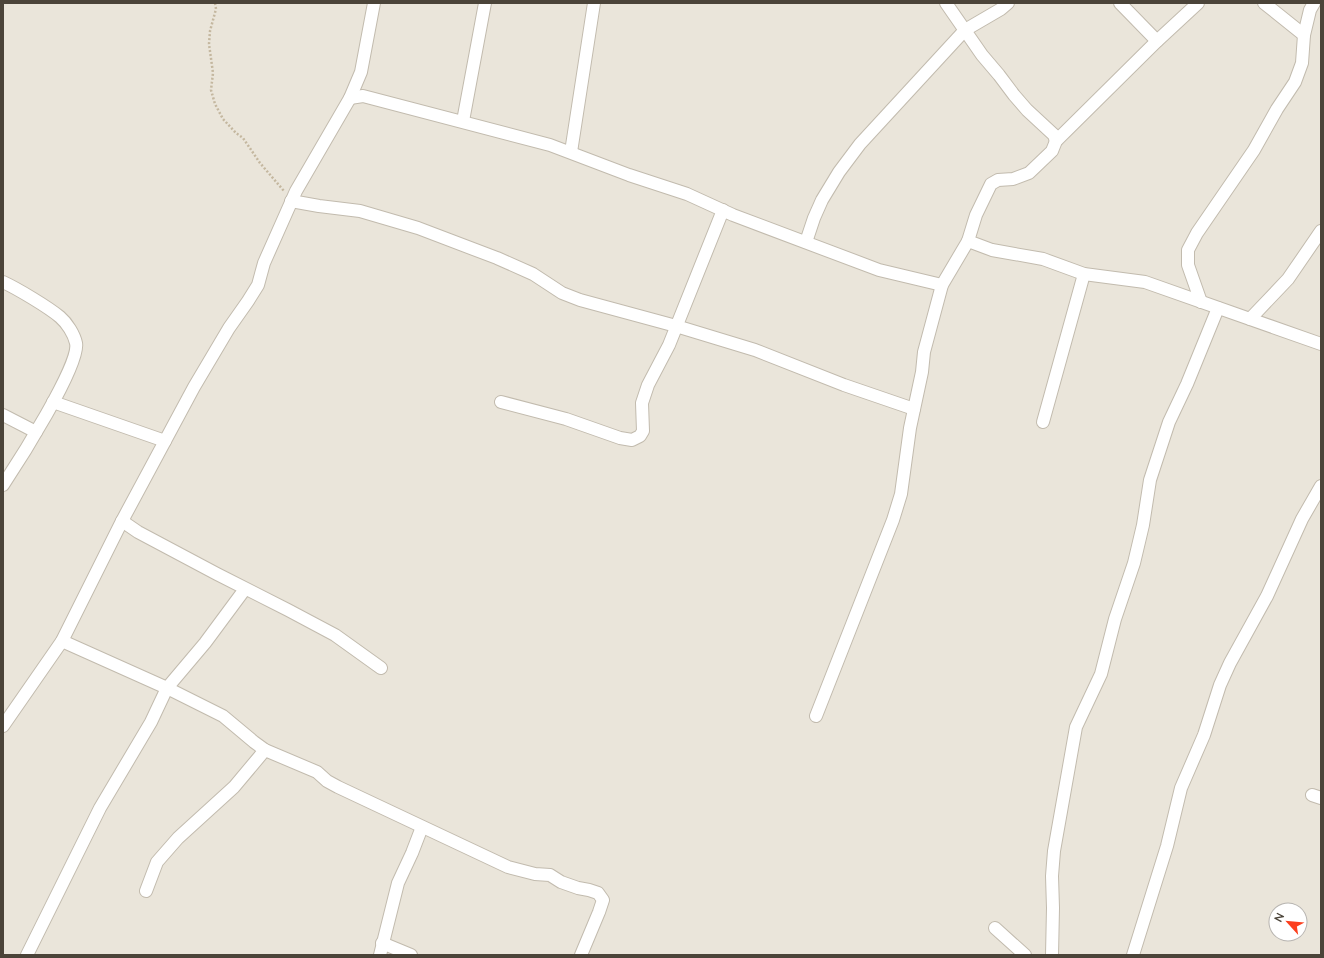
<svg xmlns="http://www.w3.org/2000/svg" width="1324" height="958" viewBox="0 0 1324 958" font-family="Lato,sans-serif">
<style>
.residential{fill:#eae5da;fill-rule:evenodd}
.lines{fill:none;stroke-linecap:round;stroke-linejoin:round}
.minor-casing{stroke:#c2bbae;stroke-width:14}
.path{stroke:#c4b79f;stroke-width:2.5;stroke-dasharray:2 2;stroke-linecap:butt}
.minor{stroke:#fff;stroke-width:12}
</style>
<rect width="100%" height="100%" fill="#f6f3ec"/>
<!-- residential -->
<path class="residential" d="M3,3h1318v952h-1318zM1276,910h24v24h-24z"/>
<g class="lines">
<defs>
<g id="minor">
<polyline points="946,3 982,55 999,75 1014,95 1027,110 1054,135 1056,141"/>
<polyline points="1120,3 1157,41"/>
<polyline points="1198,3 1157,41 1056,141 1052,151 1029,173 1013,179 998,180 991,184 976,215 968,241 992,250 1043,259 1084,274 1145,282 1321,344"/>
<polyline points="1264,3 1304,35"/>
<polyline points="350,98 363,96 550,145 629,175 687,194 733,215 879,270 942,285"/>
<polyline points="463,121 485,3"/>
<polyline points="571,152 594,3"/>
<polyline points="291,201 319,206 360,211 418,228 497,258 533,274 562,293 580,300 676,326 755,350 844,385 914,409"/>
<polyline points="806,242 814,218 822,200 839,172 860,144 965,30 1001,9 1008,3"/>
<path d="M3,282c15,7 45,25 57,35 7,6 14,17 16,26 5,21 -59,121 -73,142"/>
<polyline points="1201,302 1188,265 1188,250 1197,233 1254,150 1277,109 1295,82 1302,63 1304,35 1310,10 1314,3"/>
<polyline points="1250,319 1288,279 1321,231"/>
<polyline points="53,402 165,441"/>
<polyline points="501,402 566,419 620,438 632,440 640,436 643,431 642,403 648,385 669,345 723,210"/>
<polyline points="3,415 36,432"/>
<polyline points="1043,422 1084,274"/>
<polyline points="122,521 138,532 217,574 288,610 335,635 381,668"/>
<polyline points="62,641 167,688 223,716 254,742 265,750 317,772 327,781 338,787 508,867 535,874 550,875 561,882 578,888 589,890 598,893 603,900 599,912 581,955"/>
<polyline points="816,716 893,520 901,494 910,428 922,372 924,352 942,285 968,241"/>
<polyline points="3,726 62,641 122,521 194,387 229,328 248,301 258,285 264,263 296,191 350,98 361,72 374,3"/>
<polyline points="1312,795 1321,798"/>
<polyline points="146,891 157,862 178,838 234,787 265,750"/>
<polyline points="995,928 1025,955"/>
<polyline points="382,943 411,955"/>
<polyline points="27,955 100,808 151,722 167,688 205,643 245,589"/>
<polyline points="380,955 398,883 412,853 422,827"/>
<polyline points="1052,955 1053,908 1052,876 1054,851 1076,727 1101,674 1115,619 1134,563 1143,525 1150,480 1169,422 1187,384 1218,308"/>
<polyline points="1133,955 1167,846 1181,788 1204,735 1220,685 1230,663 1267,596 1302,519 1321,486"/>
</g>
</defs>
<!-- minor casing -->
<use href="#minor" class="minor-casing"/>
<!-- path -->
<polyline class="path" points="215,3 216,9 210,31 209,44 213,73 211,90 215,104 223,119 236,133 243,138 260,163 284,191"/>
<!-- minor -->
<use href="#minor" class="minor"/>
</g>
<!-- border -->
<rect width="1324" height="958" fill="none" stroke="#4b4439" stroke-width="8"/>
<!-- north arrow -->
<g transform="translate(1288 922) rotate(297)"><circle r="19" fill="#ffffff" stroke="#b7b4b0"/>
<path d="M0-3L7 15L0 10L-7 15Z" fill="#fc3f1d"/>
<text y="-6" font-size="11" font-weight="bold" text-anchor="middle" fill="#4b4439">N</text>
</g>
</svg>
